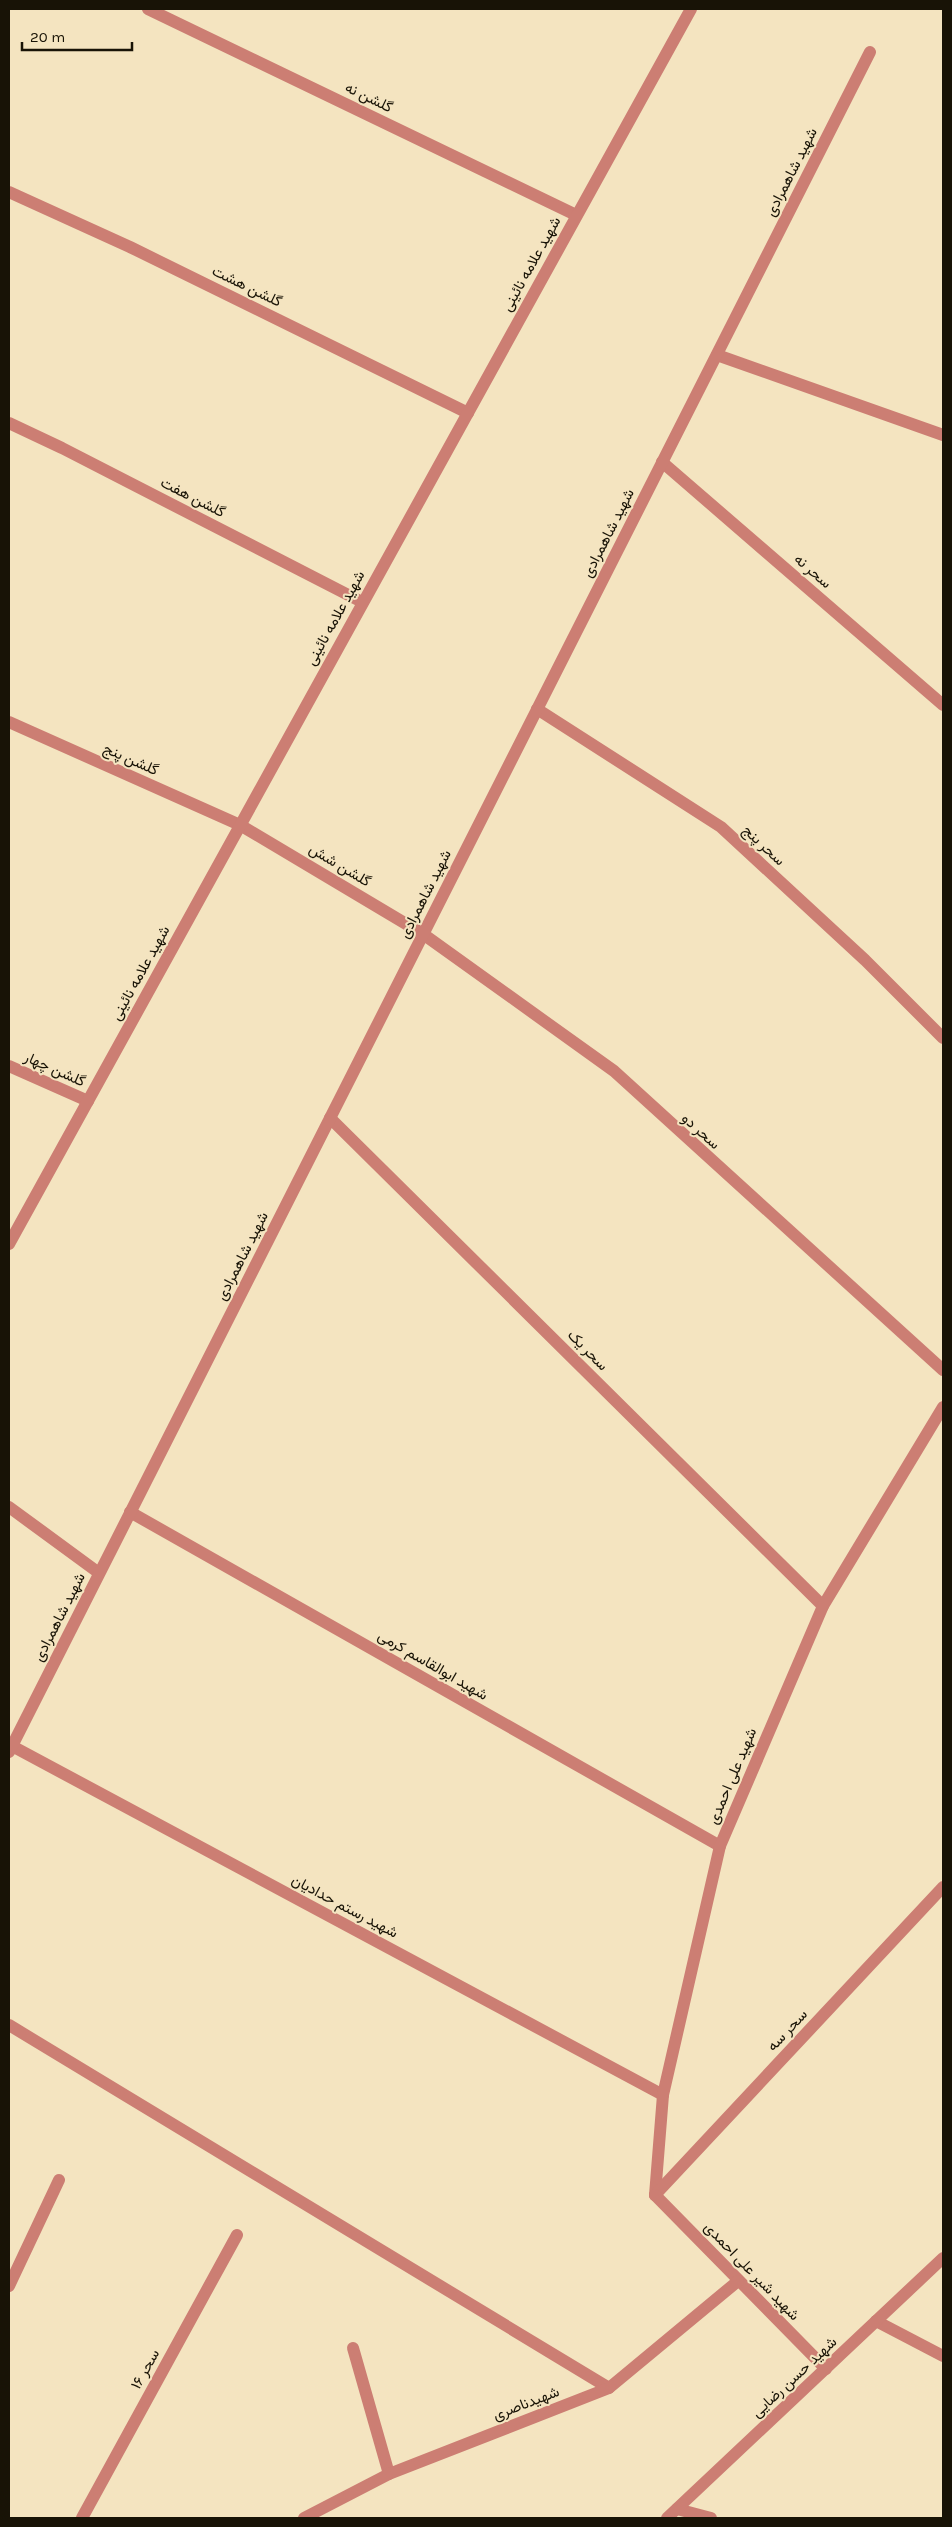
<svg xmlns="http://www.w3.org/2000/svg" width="952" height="2527" viewBox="0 0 952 2527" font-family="Karla,Vazirmatn,sans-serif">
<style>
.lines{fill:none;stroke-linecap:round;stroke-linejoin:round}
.street{stroke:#cc7e73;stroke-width:12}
.labels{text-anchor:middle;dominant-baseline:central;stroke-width:4;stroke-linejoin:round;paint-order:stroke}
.street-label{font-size:15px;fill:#181306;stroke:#f4e4c0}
</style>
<rect width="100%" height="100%" fill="#f4e4c0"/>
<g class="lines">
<!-- street -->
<g class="street">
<polyline points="148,9 576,215"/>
<polyline points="9,192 130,247 468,413"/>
<polyline points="717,355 943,435"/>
<polyline points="9,423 62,448 362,602"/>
<polyline points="662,462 943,705"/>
<polyline points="537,709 721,827 865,960 943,1038"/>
<polyline points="9,722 240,825 423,934 614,1071 943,1370"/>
<polyline points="9,1066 88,1101"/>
<polyline points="330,1118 823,1606"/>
<polyline points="9,1244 691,9"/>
<polyline points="9,1507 99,1573"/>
<polyline points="130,1512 720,1846"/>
<polyline points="12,1746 663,2095"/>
<polyline points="9,1752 870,52"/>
<polyline points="9,2025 609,2388"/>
<polyline points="655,2195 663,2095 720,1846 823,1606 943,1407"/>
<polyline points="655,2195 943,1887"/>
<polyline points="655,2195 826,2369"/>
<polyline points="9,2286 59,2180"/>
<polyline points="876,2321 943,2356"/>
<polyline points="353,2348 389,2474"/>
<polyline points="677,2509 711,2518"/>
<polyline points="82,2518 237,2235"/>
<polyline points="304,2518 389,2474 609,2388 738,2281"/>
<polyline points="667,2518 943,2258"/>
</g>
</g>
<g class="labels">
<!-- street labels -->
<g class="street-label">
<text transform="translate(369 97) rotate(26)">گلشن نه</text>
<text transform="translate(791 172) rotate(-63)">شهید شاهمرادی</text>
<text transform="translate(531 264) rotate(-61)">شهید علامه‌ نائینی</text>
<text transform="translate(247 286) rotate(26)">گلشن هشت</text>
<text transform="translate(193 497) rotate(27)">گلشن هفت</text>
<text transform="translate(608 533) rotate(-63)">شهید شاهمرادی</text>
<text transform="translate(813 571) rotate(41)">سحر نه</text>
<text transform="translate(335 618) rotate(-61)">شهید علامه‌ نائینی</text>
<text transform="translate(131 759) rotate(24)">گلشن پنج</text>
<text transform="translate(764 845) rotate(43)">سحر پنج</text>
<text transform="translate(340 865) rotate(31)">گلشن شش</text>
<text transform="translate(425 894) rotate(-63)">شهید شاهمرادی</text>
<text transform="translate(140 973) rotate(-61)">شهید علامه‌ نائینی</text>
<text transform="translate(55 1069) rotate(24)">گلشن چهار</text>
<text transform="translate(701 1131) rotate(42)">سحر دو</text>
<text transform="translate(242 1256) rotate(-63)">شهید شاهمرادی</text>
<text transform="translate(588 1350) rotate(45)">سحر یک</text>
<text transform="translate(59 1617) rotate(-63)">شهید شاهمرادی</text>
<text transform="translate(433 1665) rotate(30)">شهید ابوالقاسم کرمی</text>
<text transform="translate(732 1776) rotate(-67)">شهید علی احمدی</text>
<text transform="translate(345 1906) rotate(28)">شهید رستم حدادیان</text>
<text transform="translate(787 2030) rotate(-47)">سحر سه</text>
<text transform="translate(752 2271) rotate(46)">شهید شیر علی احمدی</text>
<text transform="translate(145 2369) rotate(-61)">سحر ۱۶</text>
<text transform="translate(794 2377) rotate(-43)">شهید حسن رضایی</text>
<text transform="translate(526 2403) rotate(-21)">شهیدناصری</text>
</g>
</g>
<!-- border -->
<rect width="952" height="2527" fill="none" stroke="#181306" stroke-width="20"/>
<!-- scale -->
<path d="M22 42v8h110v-8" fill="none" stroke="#181306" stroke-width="2.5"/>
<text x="30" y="42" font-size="15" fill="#181306" stroke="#f4e4c0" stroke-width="4" paint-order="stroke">20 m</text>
</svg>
